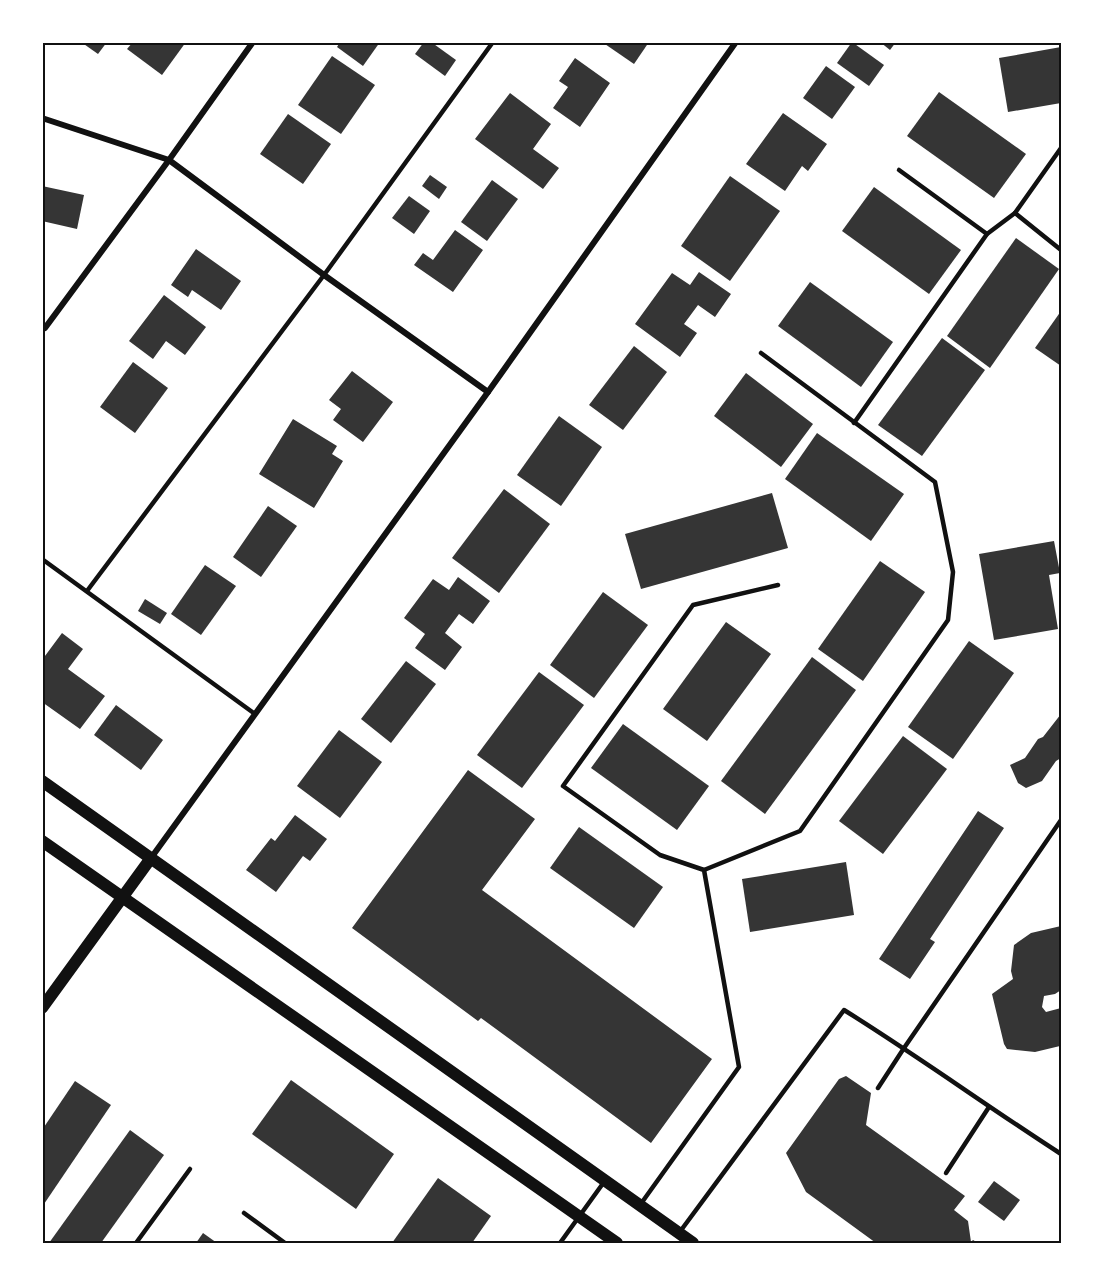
<svg xmlns="http://www.w3.org/2000/svg" width="1103" height="1285" viewBox="0 0 1103 1285" font-family="Commissioner,sans-serif">
<style>
.building{fill:#353535}
.lines{fill:none;stroke-linecap:round;stroke-linejoin:round}
.service{stroke:#111;stroke-width:4.5}
.minor{stroke:#111;stroke-width:6}
.secondary{stroke:#111;stroke-width:12}
.neatline{fill:none;stroke:#111;stroke-width:2}
</style>
<rect width="100%" height="100%" fill="#fff"/>
<!-- building -->
<g class="building">
<polygon points="81,42 107,42 98,54"/>
<polygon points="133,42 186,42 162,75 127,49"/>
<polygon points="340,42 380,42 363,66 337,47"/>
<polygon points="424,42 431,42 456,60 445,76 415,54"/>
<polygon points="602,42 649,42 634,64"/>
<polygon points="852,42 884,65 869,86 837,63"/>
<polygon points="880,42 896,42 890,50"/>
<polygon points="1061,47 1061,103 1008,112 999,58"/>
<polygon points="332,56 375,85 341,134 298,105"/>
<polygon points="575,58 610,83 580,127 553,108 568,87 559,81"/>
<polygon points="826,66 855,87 832,119 803,98"/>
<polygon points="939,92 1026,154 994,198 907,136"/>
<polygon points="510,93 551,124 533,149 559,168 543,189 475,139"/>
<polygon points="783,113 827,144 808,171 802,166 785,191 746,164"/>
<polygon points="288,114 331,144 303,184 260,154"/>
<polygon points="430,175 447,187 439,199 422,186"/>
<polygon points="730,176 780,211 730,281 681,246"/>
<polygon points="492,180 518,199 487,241 461,222"/>
<polygon points="42,186 84,195 77,229 42,221"/>
<polygon points="874,187 961,250 929,294 842,231"/>
<polygon points="409,196 430,211 414,234 392,218"/>
<polygon points="455,230 483,250 453,292 414,265 423,253 433,260"/>
<polygon points="1016,238 1059,269 990,368 947,336"/>
<polygon points="196,249 241,281 221,310 192,290 188,297 171,285"/>
<polygon points="699,272 731,294 715,317 698,305 684,324 697,333 680,357 635,324 672,273 690,285"/>
<polygon points="810,282 893,342 861,387 778,326"/>
<polygon points="164,295 206,327 185,355 166,341 153,359 129,341"/>
<polygon points="1061,311 1061,366 1035,348"/>
<polygon points="942,338 985,370 922,456 878,425"/>
<polygon points="634,346 667,372 623,430 589,405"/>
<polygon points="133,362 168,388 135,433 100,407"/>
<polygon points="352,371 393,402 363,442 333,420 341,409 329,400"/>
<polygon points="746,373 813,424 781,467 714,416"/>
<polygon points="559,416 602,447 561,506 517,475"/>
<polygon points="293,419 337,446 332,454 343,461 314,508 259,474"/>
<polygon points="817,433 904,494 871,541 785,479"/>
<polygon points="504,489 550,524 499,593 452,558"/>
<polygon points="772,493 788,548 641,589 625,534"/>
<polygon points="268,506 297,526 261,577 233,557"/>
<polygon points="1054,541 1060,573 1049,575 1058,629 994,640 979,554"/>
<polygon points="880,561 925,592 863,681 818,649"/>
<polygon points="205,565 236,586 201,635 171,614"/>
<polygon points="458,577 490,601 473,624 459,614 445,633 462,647 445,670 415,648 425,634 404,618 433,579 449,590"/>
<polygon points="603,592 648,625 594,698 550,665"/>
<polygon points="145,599 167,613 160,624 138,611"/>
<polygon points="726,622 771,654 707,741 663,709"/>
<polygon points="62,633 83,649 68,669 105,696 80,729 42,702 42,660"/>
<polygon points="969,641 1014,673 953,759 908,727"/>
<polygon points="812,657 856,690 765,814 721,781"/>
<polygon points="406,661 436,684 391,743 361,719"/>
<polygon points="539,672 584,705 522,788 477,755"/>
<polygon points="116,705 163,740 141,770 94,735"/>
<polygon points="1061,714 1061,758 1056,761 1042,781 1026,788 1018,783 1010,765 1025,758 1038,739 1043,737"/>
<polygon points="623,724 709,786 677,830 591,768"/>
<polygon points="339,730 382,762 340,818 297,786"/>
<polygon points="903,736 947,769 883,854 839,821"/>
<polygon points="468,770 535,819 482,890 712,1059 651,1143 481,1018 478,1021 352,928"/>
<polygon points="978,811 1004,828 930,939 935,942 910,979 879,959"/>
<polygon points="295,815 327,839 310,861 303,856 276,892 246,870 271,838 275,841"/>
<polygon points="579,827 663,887 634,928 550,868"/>
<polygon points="846,862 854,915 750,932 742,879"/>
<polygon points="1061,926 1061,990 1055,994 1044,996 1042,1007 1046,1012 1061,1008 1060,1046 1035,1052 1007,1049 1004,1044 992,994 1013,979 1011,971 1014,945 1031,933"/>
<polygon points="846,1076 871,1093 866,1125 965,1196 954,1210 968,1221 971,1242 973,1240 978,1243 876,1243 806,1192 786,1153 839,1079"/>
<polygon points="291,1080 394,1154 356,1209 252,1134"/>
<polygon points="75,1081 111,1105 42,1207 42,1130"/>
<polygon points="130,1130 164,1155 101,1243 49,1243"/>
<polygon points="438,1178 491,1216 472,1243 392,1243"/>
<polygon points="994,1181 1020,1200 1004,1221 978,1202"/>
<polygon points="203,1233 217,1243 196,1243"/>
</g>
<g class="lines">
<!-- service -->
<g class="service">
<polyline points="899,170 987,234"/>
<polyline points="1015,213 1061,250"/>
<polyline points="854,423 987,234 1015,213 1061,148"/>
<polyline points="42,559 255,714"/>
<polyline points="87,591 324,275 493,42"/>
<polyline points="704,870 800,831 948,620 953,572 935,482 761,353"/>
<polyline points="878,1088 904,1048 1061,820"/>
<polyline points="946,1173 989,1107"/>
<polyline points="640,1205 739,1067 704,870 660,855 563,786 693,605 778,585"/>
<polyline points="244,1213 285,1243"/>
<path d="M679,1233l165,-223c74,46 144,97 217,144"/>
<polyline points="136,1243 190,1169"/>
<polyline points="560,1243 604,1182"/>
</g>
<!-- minor -->
<g class="minor">
<polyline points="42,118 169,160 324,275 488,392"/>
<polyline points="45,328 169,160 253,42"/>
<polyline points="151,858 488,392 736,42"/>
</g>
<!-- secondary -->
<g class="secondary">
<polyline points="42,781 693,1243"/>
<polyline points="42,841 617,1243"/>
<polyline points="42,1008 151,858"/>
</g>
</g>
<!-- border -->
<rect width="1103" height="1285" fill="none" stroke="#ffffff" stroke-width="87"/>
<rect x="44" y="44" width="1016" height="1198" class="neatline"/>
</svg>
